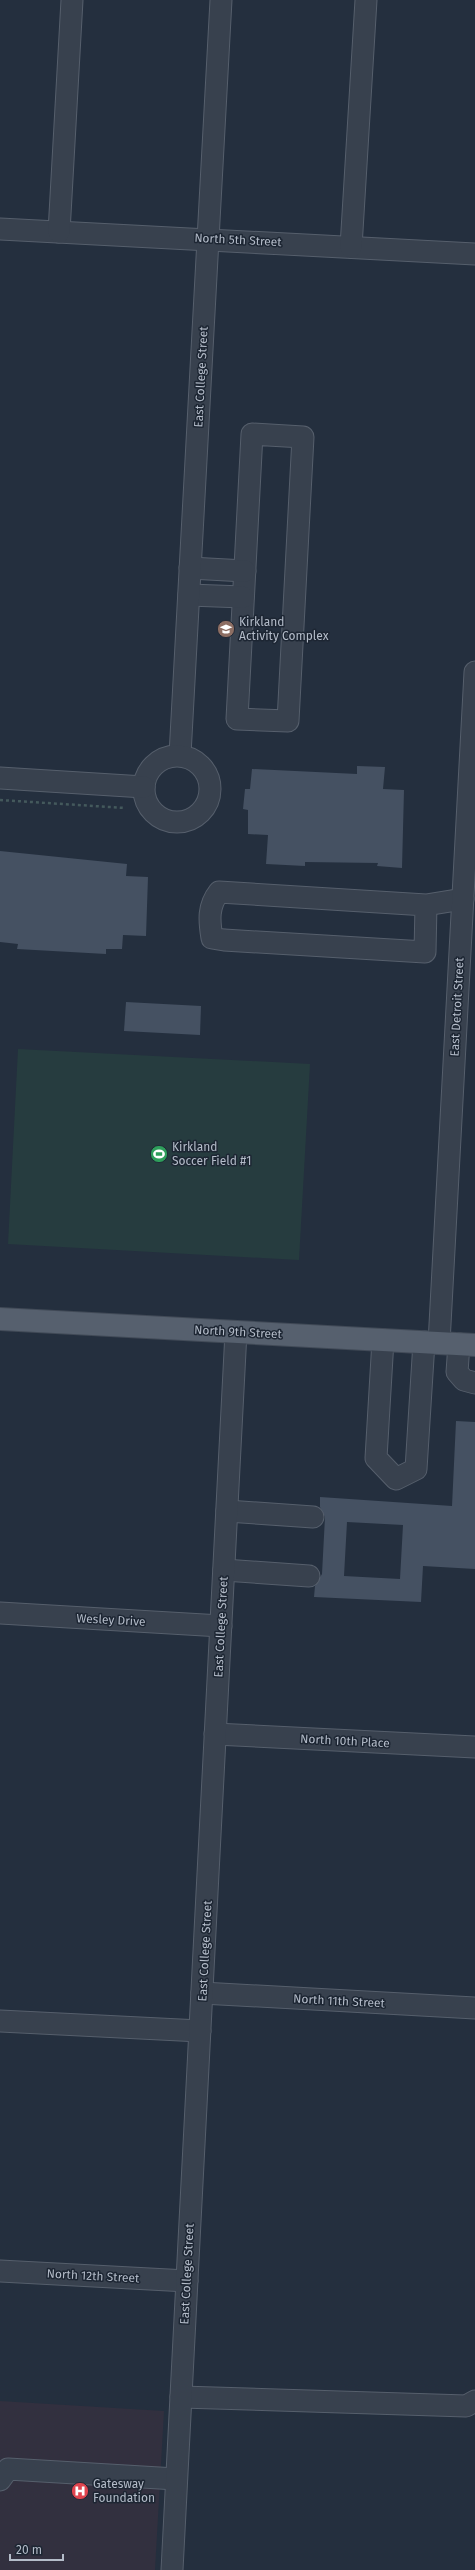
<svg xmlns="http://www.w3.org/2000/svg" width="475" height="2570" viewBox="0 0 475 2570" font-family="'Fira Sans',sans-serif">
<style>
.medical{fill:#32303f}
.green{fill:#263c3f}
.building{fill:#455162;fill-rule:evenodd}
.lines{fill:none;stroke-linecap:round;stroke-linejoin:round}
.minor-casing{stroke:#565f6c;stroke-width:23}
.major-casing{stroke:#414a57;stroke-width:24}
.path{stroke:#44595c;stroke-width:2.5;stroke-dasharray:3 3;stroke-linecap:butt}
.minor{stroke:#38414e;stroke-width:21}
.major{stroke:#56606e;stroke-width:22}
.labels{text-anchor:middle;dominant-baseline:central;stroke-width:3;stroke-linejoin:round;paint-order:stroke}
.street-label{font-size:12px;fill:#b4bcc9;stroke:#1d2633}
.poi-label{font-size:12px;fill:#b4bcc9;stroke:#1d2633;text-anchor:start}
</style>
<rect width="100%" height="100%" fill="#242f3e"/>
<!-- medical -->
<polygon class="medical" points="0,2401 164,2411 155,2570 0,2570"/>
<!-- green -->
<polygon class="green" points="18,1049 310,1064 299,1260 8,1244"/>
<!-- building -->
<g class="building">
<polygon points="357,766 385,767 383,789 404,790 402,868 377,866 378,863 305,862 305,866 266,864 268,835 248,834 248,810 243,809 245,789 250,789 252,769 357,774"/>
<polygon points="0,851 127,864 126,876 148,877 146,936 123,935 122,949 106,949 106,954 17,949 18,944 0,942"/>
<polygon points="126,1002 201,1006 200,1035 124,1031"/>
<path d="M456,1421l19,1v147l-52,-3 -2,36 -107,-5 1,-11 7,-12 3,-57 -5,-10v-10l132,9zM347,1522l56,3 -3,54 -56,-3z"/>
</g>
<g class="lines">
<defs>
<g id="minor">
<polyline points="0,229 475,254"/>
<polyline points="59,232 72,0"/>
<polyline points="351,247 366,0"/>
<polygon points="252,434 303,437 288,721 237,719"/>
<polyline points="190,568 245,571"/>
<polyline points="189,595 243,597"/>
<polyline points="180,755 221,0"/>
<circle cx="177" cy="789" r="33"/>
<polyline points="0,778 144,787"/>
<path d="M426,905l-1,47 -201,-12 -12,-2c-3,-18 -4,-32 7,-46l207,13 37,-6"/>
<polyline points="383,1340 376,1458 396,1479 416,1469 424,1342"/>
<polyline points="439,1343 475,672"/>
<polyline points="459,1344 457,1372 464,1380 475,1383"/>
<polyline points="227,1511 313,1517"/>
<polyline points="224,1570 309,1576"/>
<polyline points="0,1613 221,1626"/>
<polyline points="215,1734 475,1747"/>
<polyline points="202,1993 475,2008"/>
<polyline points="0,2021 200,2031"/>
<polyline points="0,2271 187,2281"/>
<polyline points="181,2397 466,2406 475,2401"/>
<polyline points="0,2480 8,2469 176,2479"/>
<polyline points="172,2570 236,1332"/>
</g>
<polyline id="major" points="0,1319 475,1345"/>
</defs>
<!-- minor casing -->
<use href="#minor" class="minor-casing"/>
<!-- major casing -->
<use href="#major" class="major-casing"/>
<!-- path -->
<polyline class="path" points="0,800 125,808"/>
<!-- minor -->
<use href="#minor" class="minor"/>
<!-- major -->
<use href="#major" class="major"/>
</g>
<!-- icons -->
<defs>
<symbol id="school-disc" viewBox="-11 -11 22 22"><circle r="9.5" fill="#8d6e63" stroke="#1d2633"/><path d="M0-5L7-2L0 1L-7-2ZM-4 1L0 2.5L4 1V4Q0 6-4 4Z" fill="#fff"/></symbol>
<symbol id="stadium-disc" viewBox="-11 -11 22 22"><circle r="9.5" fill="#2e9e5b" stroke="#1d2633"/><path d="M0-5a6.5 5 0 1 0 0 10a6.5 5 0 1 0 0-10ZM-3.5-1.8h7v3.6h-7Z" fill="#fff"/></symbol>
<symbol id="hospital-disc" viewBox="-11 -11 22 22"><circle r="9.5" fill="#e0444e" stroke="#1d2633"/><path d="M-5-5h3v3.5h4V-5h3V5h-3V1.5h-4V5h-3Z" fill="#fff"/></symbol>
</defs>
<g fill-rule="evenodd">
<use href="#school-disc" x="216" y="619" width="20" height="20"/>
<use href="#stadium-disc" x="149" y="1144" width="20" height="20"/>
<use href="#hospital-disc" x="70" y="2481" width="20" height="20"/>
</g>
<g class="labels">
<!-- street labels -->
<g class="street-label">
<text transform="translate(238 240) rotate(3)">North 5th Street</text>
<text transform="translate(201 377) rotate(-87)">East College Street</text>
<text transform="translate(457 1007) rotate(-87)">East Detroit Street</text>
<text transform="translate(238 1332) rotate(3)">North 9th Street</text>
<text transform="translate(111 1620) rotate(3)">Wesley Drive</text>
<text transform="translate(221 1627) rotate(-87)">East College Street</text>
<text transform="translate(345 1741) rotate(3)">North 10th Place</text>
<text transform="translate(205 1951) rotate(-87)">East College Street</text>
<text transform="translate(339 2001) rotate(3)">North 11th Street</text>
<text transform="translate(187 2274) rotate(-87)">East College Street</text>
<text transform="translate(93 2276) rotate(3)">North 12th Street</text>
</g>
<!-- poi labels -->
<g class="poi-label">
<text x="239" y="622">Kirkland<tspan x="239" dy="14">Activity Complex</tspan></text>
<text x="172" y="1147">Kirkland<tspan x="172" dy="14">Soccer Field #1</tspan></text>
<text x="93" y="2484">Gatesway<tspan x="93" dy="14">Foundation</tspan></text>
</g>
</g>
<!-- scale -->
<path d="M10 2554v6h53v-6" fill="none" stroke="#b4bcc9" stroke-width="2"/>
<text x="16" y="2554" font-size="12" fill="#b4bcc9" stroke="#1d2633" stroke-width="3" paint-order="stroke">20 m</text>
</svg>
